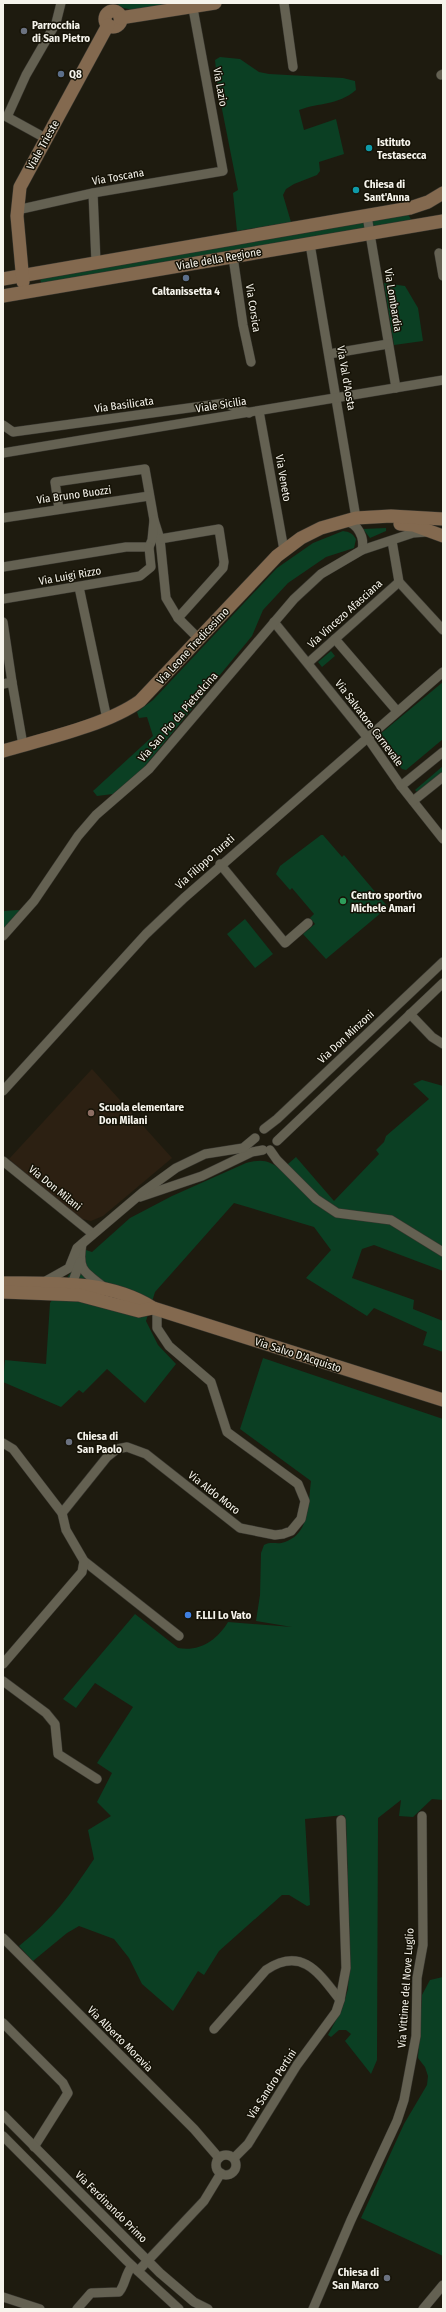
<svg xmlns="http://www.w3.org/2000/svg" width="446" height="2312" viewBox="0 0 446 2312" font-family="'Fira Sans Condensed',sans-serif">
<style>
.education{fill:#2c2012}
.green{fill:#0b3f23}
.lines{fill:none;stroke-linecap:round;stroke-linejoin:round}
.street-casing{stroke:#38362f;stroke-width:10}
.secondary-casing{stroke:#38362f;stroke-width:14}
.street{stroke:#646152;stroke-width:9}
.secondary{stroke:#83694f;stroke-width:13}
.worship-dot{fill:#6b7280;stroke:#151206;stroke-width:1.5}
.service-dot{fill:#5c6f8a;stroke:#151206;stroke-width:1.5}
.culture-dot{fill:#0f9aa8;stroke:#151206;stroke-width:1.5}
.leisure-dot{fill:#2e9e5b;stroke:#151206;stroke-width:1.5}
.education-dot{fill:#8d6e63;stroke:#151206;stroke-width:1.5}
.shop-dot{fill:#3f7fe0;stroke:#151206;stroke-width:1.5}
.labels{text-anchor:middle;dominant-baseline:central;stroke-width:3;stroke-linejoin:round;paint-order:stroke}
.poi-label{font-size:11px;font-weight:bold;fill:#f6f4ec;stroke:#151206;text-anchor:start}
.street-label{font-size:11px;fill:#f6f4ec;stroke:#151206}
</style>
<rect width="100%" height="100%" fill="#1e1b0f"/>
<!-- education -->
<polygon class="education" points="92,1069 172,1158 103,1216 91,1221 78,1218 9,1159"/>
<!-- green -->
<g class="green">
<path d="M117,3h54c-14,2 -45,13 -54,0z"/>
<path d="M220,57l20,2 19,13 10,2 74,4 12,3 1,9c-19,16 -36,12 -57,20l5,20 32,-11 8,35 -25,8 1,9 -3,4 -23,9 -8,5 -3,6 8,27 -54,9 -4,-38 5,-3 -20,-101 -3,-29z"/>
<polygon points="405,209 412,221 42,289 39,272"/>
<polygon points="384,283 405,286 418,308 423,341 394,345"/>
<polygon points="386,528 386,531 370,538 363,529"/>
<path d="M343,531c7,1 9,2 13,8l-2,9 -28,9 -38,26 -25,27 -11,26 -112,136 -27,22 -16,2 -4,-5 60,-55 -6,-19 -8,1 -2,-6 16,-12 124,-132 36,-25z"/>
<polygon points="331,651 335,656 322,667 318,662"/>
<polygon points="443,682 443,739 406,770 402,769 378,740 379,735"/>
<polygon points="443,766 443,773 418,793 415,790"/>
<polygon points="321,835 323,835 342,857 344,855 388,907 326,959 303,934 315,924 310,918 314,914 292,888 290,890 276,874 280,866"/>
<polygon points="19,910 20,912 3,929 3,911"/>
<polygon points="245,919 273,954 255,968 227,934"/>
<path d="M422,1080l21,6v185l-69,-26 -12,4 -10,29 62,22 -1,9 30,12v31l-20,-7 4,-13 -53,-24 -7,8 -61,-38 25,-28 -17,-23 -80,-24 -79,89 -9,29 12,24 18,19 -31,39 -38,-34 -24,24 -4,-3 -18,17 -58,-25 2,-22 41,4 4,-61 36,-53 6,2 38,-34 42,-22 74,-33c16,-4 23,-3 35,7l15,-13 38,44 45,-47 -3,-4 8,-8 2,-6 43,-37 -16,-15z"/>
<path d="M263,1358l180,61v381l-11,-1 -19,18 -14,-1 2,-16 -23,18 -1,242 -6,14 -26,-33 6,-7 -5,-4h-7l-8,7 -3,-2 14,-26 6,-20 2,-42 -4,-128 -2,-4 -39,4 5,86 -3,1 -18,-11h-7l-63,56 -15,24 -6,-4 -25,40 -31,-27 -13,-26 -15,-19 -35,-13 -12,7 -34,28 -14,-15c35,-28 50,-50 75,-87l-6,-29 23,-14 -14,-14 15,-29 -15,-10 36,-56 -38,-24 -19,25 -13,-9 72,-85 43,34c22,4 39,-8 50,-26l64,5 -36,-6 4,-26 1,-42 3,-8c7,-4 14,0 21,-3 25,-9 23,-38 26,-61l-71,-52z"/>
<polygon points="443,1977 443,2256 361,2218 404,2124 427,2085 428,2076 425,2067 418,2058 422,1995 430,1980"/>
</g>
<g class="lines">
<defs>
<g id="street">
<polyline points="284,3 293,67"/>
<polyline points="441,75 443,74"/>
<polyline points="47,139 7,117 26,75 56,23 61,3"/>
<polyline points="93,193 96,262"/>
<polyline points="17,210 93,193 223,171 192,3"/>
<polyline points="367,216 396,388"/>
<polyline points="310,244 356,518"/>
<polyline points="439,253 443,276"/>
<polyline points="233,257 243,325 251,362"/>
<polyline points="329,354 388,344"/>
<polyline points="259,411 284,550"/>
<polyline points="3,425 13,432 225,403 249,413"/>
<polyline points="3,453 443,380"/>
<polyline points="59,509 55,482 145,469 154,520 160,539 166,598 178,618 199,639"/>
<polyline points="3,518 149,496"/>
<path d="M345,521c13,2 20,17 17,29"/>
<polyline points="160,539 219,529 224,562 223,568 178,618"/>
<polyline points="392,541 399,582 443,630"/>
<polyline points="3,567 126,547 149,547 152,540 154,520"/>
<polyline points="79,587 107,719"/>
<polyline points="3,599 140,576 151,567 149,547"/>
<polyline points="3,622 12,682"/>
<polyline points="274,622 367,737 401,786 443,839"/>
<polyline points="335,639 397,711"/>
<polyline points="308,663 399,582"/>
<polyline points="3,684 12,682 23,745"/>
<polyline points="401,786 443,752"/>
<polyline points="413,801 443,777"/>
<polyline points="220,864 285,943 308,923"/>
<polyline points="3,936 34,901 78,836 96,815 149,769 294,599 321,574 362,550 413,533 427,532"/>
<polyline points="410,1014 432,1037 443,1044"/>
<polyline points="3,1091 146,934 184,898 443,672"/>
<polyline points="264,1129 277,1119 443,962"/>
<polyline points="277,1141 443,983"/>
<polyline points="270,1150 277,1160 316,1199 337,1213 391,1220 443,1252"/>
<polyline points="3,1161 93,1234"/>
<polyline points="140,1197 202,1176 252,1152 263,1150"/>
<path d="M82,1244c-5,27 3,28 23,44"/>
<polyline points="44,1282 69,1268 77,1248 143,1192 176,1168 205,1154 243,1148 255,1138"/>
<polyline points="72,1284 80,1262"/>
<polyline points="3,1443 13,1449 62,1513 66,1530 84,1561 179,1636"/>
<polyline points="62,1513 107,1457 117,1449 127,1447 146,1454 240,1528 275,1535 283,1534 291,1531 301,1519 305,1501 298,1484 227,1432 211,1382 169,1346 157,1328 157,1310"/>
<polyline points="3,1664 82,1572 84,1561"/>
<polyline points="3,1681 46,1713 55,1724 58,1754 97,1779"/>
<polyline points="3,1938 194,2129 219,2158"/>
<polyline points="3,2023 63,2083 68,2093 34,2147"/>
<path d="M214,2029l52,-59c36,-24 53,3 74,30"/>
<polyline points="3,2115 160,2273 194,2302 208,2309"/>
<polyline points="3,2136 127,2261 179,2309"/>
<circle cx="226" cy="2165" r="10"/>
<polyline points="234,2158 248,2144 297,2065 336,2012 340,2000 346,1968 341,1820"/>
<polyline points="138,2271 204,2201 221,2173"/>
<polyline points="3,2297 40,2309"/>
<path d="M77,2309l14,-16 28,-1c6,-6 6,-18 13,-26"/>
<polyline points="313,2309 351,2220 397,2121 404,2100 416,2036 417,1978 423,1945 422,1816"/>
<polyline points="423,2309 443,2285"/>
</g>
<g id="secondary">
<circle cx="113" cy="19" r="8"/>
<polyline points="120,18 215,3"/>
<polyline points="3,279 410,208 428,202 443,193"/>
<polyline points="23,282 17,216 20,187 108,25"/>
<polyline points="3,296 443,221"/>
<polyline points="400,524 413,525 443,536"/>
<path d="M3,751c41,-12 104,-26 137,-50l137,-145 24,-18 20,-10 35,-10 35,-2 52,3"/>
<path d="M3,1283c50,0 106,-3 150,25l290,92"/>
<polyline points="3,1292 79,1295 139,1311 153,1308"/>
</g>
</defs>
<!-- street casing -->
<use href="#street" class="street-casing"/>
<!-- secondary casing -->
<use href="#secondary" class="secondary-casing"/>
<!-- street -->
<use href="#street" class="street"/>
<!-- secondary -->
<use href="#secondary" class="secondary"/>
</g>
<!-- markers -->
<g class="worship-dot">
<circle cx="24" cy="31" r="4"/>
<circle cx="69" cy="1442" r="4"/>
<circle cx="387" cy="2278" r="4"/>
</g>
<g class="service-dot">
<circle cx="61" cy="74" r="4"/>
<circle cx="186" cy="278" r="4"/>
</g>
<g class="culture-dot">
<circle cx="369" cy="148" r="4"/>
<circle cx="356" cy="190" r="4"/>
</g>
<circle class="leisure-dot" cx="343" cy="901" r="4"/>
<circle class="education-dot" cx="91" cy="1113" r="4"/>
<circle class="shop-dot" cx="188" cy="1615" r="4"/>
<g class="labels">
<!-- poi labels -->
<g class="poi-label">
<text x="32" y="25">Parrocchia<tspan x="32" dy="13">di San Pietro</tspan></text>
<text x="69" y="74">Q8</text>
<text x="377" y="142">Istituto<tspan x="377" dy="13">Testasecca</tspan></text>
<text x="364" y="184">Chiesa di<tspan x="364" dy="13">Sant'Anna</tspan></text>
<text x="186" y="291" text-anchor="middle">Caltanissetta 4</text>
<text x="351" y="895">Centro sportivo<tspan x="351" dy="13">Michele Amari</tspan></text>
<text x="99" y="1107">Scuola elementare<tspan x="99" dy="13">Don Milani</tspan></text>
<text x="77" y="1436">Chiesa di<tspan x="77" dy="13">San Paolo</tspan></text>
<text x="196" y="1615">F.LLI Lo Vato</text>
<text x="379" y="2272" text-anchor="end">Chiesa di<tspan x="379" dy="13">San Marco</tspan></text>
</g>
<!-- street labels -->
<g class="street-label">
<text transform="translate(220 87) rotate(80)">Via Lazio</text>
<text transform="translate(43 145) rotate(-61)">Viale Trieste</text>
<text transform="translate(118 177) rotate(-10)">Via Toscana</text>
<text transform="translate(219 259) rotate(-10)">Viale della Regione</text>
<text transform="translate(393 300) rotate(81)">Via Lombardia</text>
<text transform="translate(253 308) rotate(81)">Via Corsica</text>
<text transform="translate(346 378) rotate(80)">Via Val d'Aosta</text>
<text transform="translate(124 405) rotate(-8)">Via Basilicata</text>
<text transform="translate(221 405) rotate(-9)">Viale Sicilia</text>
<text transform="translate(283 478) rotate(80)">Via Veneto</text>
<text transform="translate(74 495) rotate(-8)">Via Bruno Buozzi</text>
<text transform="translate(70 576) rotate(-10)">Via Luigi Rizzo</text>
<text transform="translate(345 614) rotate(-42)">Via Vincezo Afasciana</text>
<text transform="translate(193 646) rotate(-47)">Via Leone Tredicesimo</text>
<text transform="translate(178 717) rotate(-49)">Via San Pio da Pietrelcina</text>
<text transform="translate(369 723) rotate(53)">Via Salvatore Carnevale</text>
<text transform="translate(205 862) rotate(-42)">Via Filippo Turati</text>
<text transform="translate(346 1037) rotate(-43)">Via Don Minzoni</text>
<text transform="translate(55 1188) rotate(39)">Via Don Milani</text>
<text transform="translate(298 1355) rotate(18)">Via Salvo D'Acquisto</text>
<text transform="translate(214 1493) rotate(38)">Via Aldo Moro</text>
<text transform="translate(406 1988) rotate(-86)">Via Vittime del Nove Luglio</text>
<text transform="translate(120 2039) rotate(45)">Via Alberto Moravia</text>
<text transform="translate(272 2084) rotate(-57)">Via Sandro Pertini</text>
<text transform="translate(111 2207) rotate(45)">Via Ferdinando Primo</text>
</g>
</g>
<!-- border -->
<rect width="446" height="2312" fill="none" stroke="#f6f4ec" stroke-width="8"/>
</svg>
